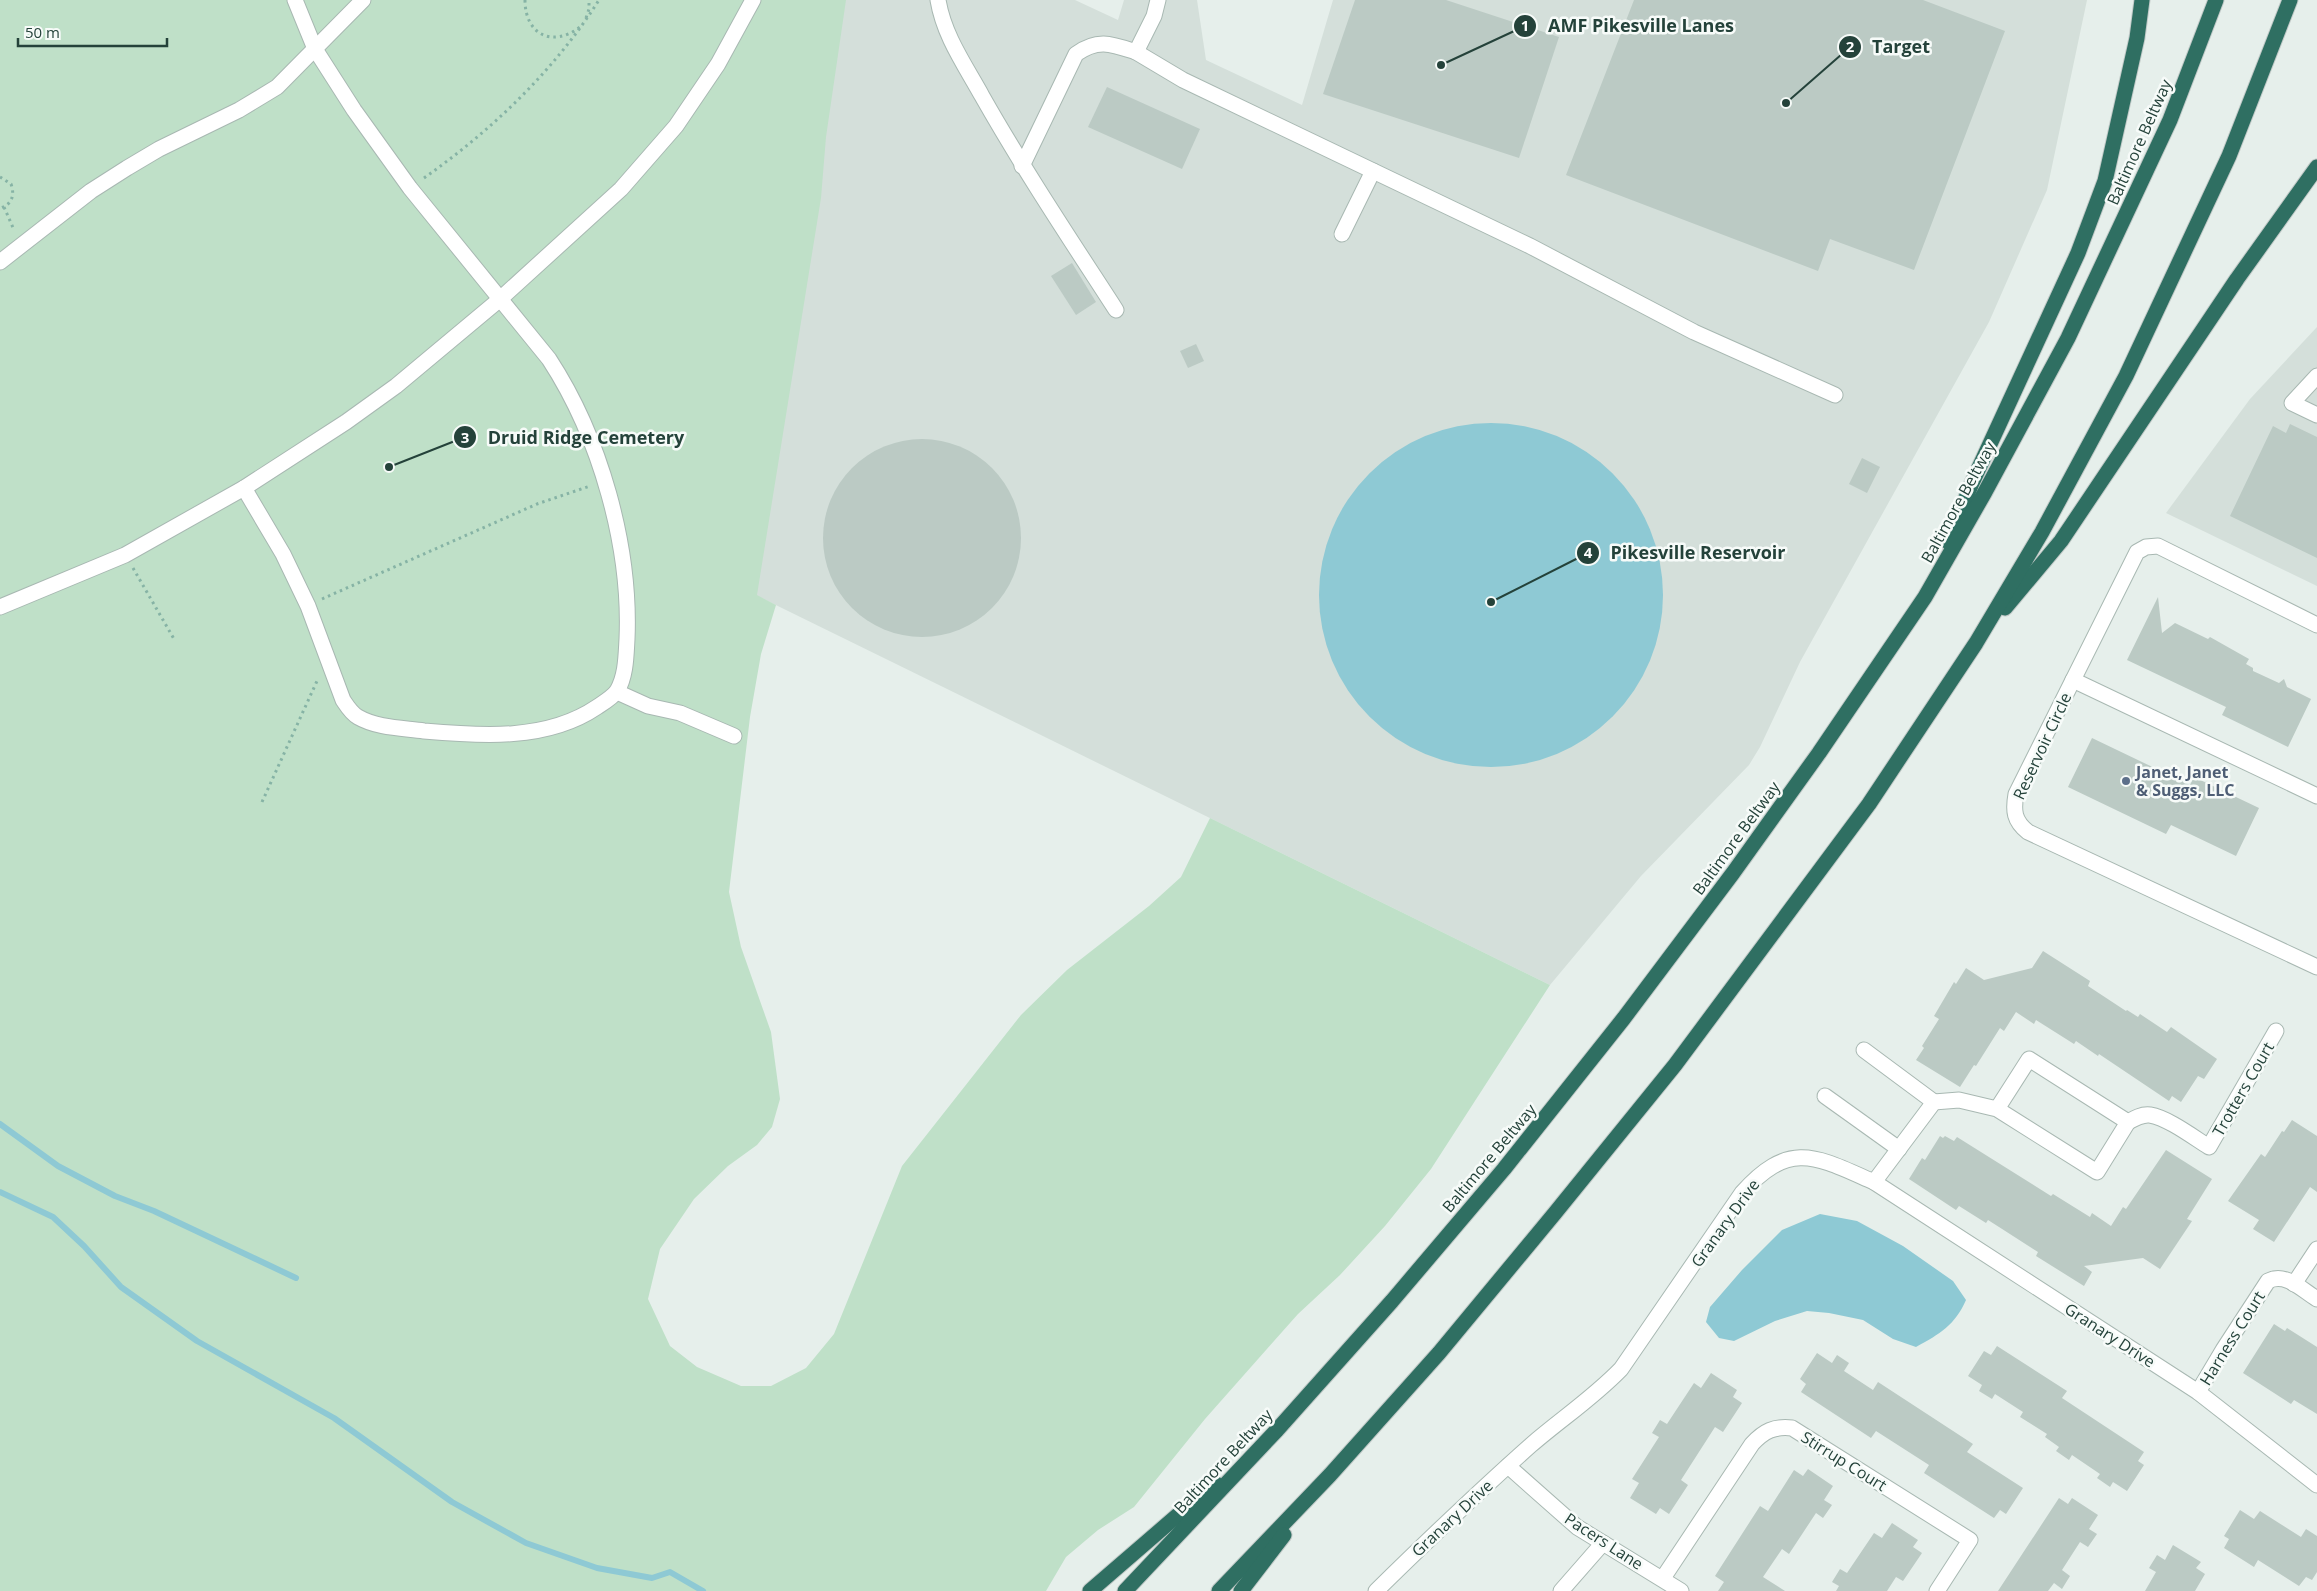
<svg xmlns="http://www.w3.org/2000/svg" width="2317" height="1591" viewBox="0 0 2317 1591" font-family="'Open Sans',sans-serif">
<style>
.built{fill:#d4dfda}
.green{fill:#bfe0c8}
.water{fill:#8ec9d4}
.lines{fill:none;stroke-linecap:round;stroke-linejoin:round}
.stream{stroke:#8ec9d4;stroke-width:6}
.building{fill:#bbcac4}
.minor-casing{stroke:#a8b8b2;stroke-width:17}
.highway-casing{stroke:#c2cac8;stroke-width:17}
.path{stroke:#86b3a5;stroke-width:3;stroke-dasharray:2.5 4;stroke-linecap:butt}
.minor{stroke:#fff;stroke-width:15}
.highway{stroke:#2f6f62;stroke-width:15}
.service-dot{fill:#5c6f8a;stroke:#f7fbf9;stroke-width:2}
.labels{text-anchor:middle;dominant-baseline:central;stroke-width:5;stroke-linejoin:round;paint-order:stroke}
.street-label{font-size:16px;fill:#24423a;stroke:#f7fbf9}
.service-label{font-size:16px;font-weight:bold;fill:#4e5e75;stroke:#f7fbf9;text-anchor:start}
.leader{fill:none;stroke:#24423a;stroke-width:2}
.callout-dot{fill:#24423a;stroke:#f7fbf9;stroke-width:2}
.mark-label{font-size:15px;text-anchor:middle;font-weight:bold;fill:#fff}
.callout-label{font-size:18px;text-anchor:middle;font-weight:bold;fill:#24423a;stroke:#f7fbf9;stroke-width:5;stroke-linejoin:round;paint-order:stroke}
</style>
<rect width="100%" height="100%" fill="#e6efeb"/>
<!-- built -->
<g class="built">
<polygon points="831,0 1075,0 1118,20 1124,0 1197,0 1206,60 1302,105 1333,0 2087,0 2047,190 1989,322 1800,662 1760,747 1749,765 1641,876 1550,985 727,581"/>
<polygon points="2317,327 2317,586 2166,513 2250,399"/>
</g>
<!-- green -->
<polygon class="green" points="0,0 846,0 826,137 821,198 757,595 776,605 761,654 750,717 729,892 741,947 771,1032 780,1099 772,1127 757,1145 728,1166 694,1199 660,1249 648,1299 670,1346 697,1367 741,1386 771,1386 806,1368 834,1334 902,1166 1021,1015 1067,970 1149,906 1181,877 1210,818 1550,985 1431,1169 1385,1226 1340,1275 1298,1314 1205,1419 1134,1507 1098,1530 1066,1557 1046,1591 0,1591"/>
<!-- water -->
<g class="water">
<circle cx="1491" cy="595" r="172"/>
<path d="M1820,1214l37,7 46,25 50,35 13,19c-11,25 -26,34 -50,47l-23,-8 -30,-19 -34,-7 -22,-2 -32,10 -41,20 -15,-3 -13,-16 4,-15 32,-37 40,-40z"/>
</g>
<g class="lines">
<!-- stream -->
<g class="stream">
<polyline points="0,1124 58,1166 115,1196 154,1211 296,1278"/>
<polyline points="0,1192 53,1217 84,1246 121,1287 197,1341 334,1418 452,1502 526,1543 597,1568 652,1578 670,1572 703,1591"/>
</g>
</g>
<!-- building -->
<g class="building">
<polygon points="1355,0 1446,0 1559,37 1519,158 1323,94"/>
<polygon points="1634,0 1923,0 2005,31 1914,270 1830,239 1818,271 1566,175"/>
<polygon points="1107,87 1200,129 1182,169 1088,127"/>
<polygon points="1072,263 1096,302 1076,315 1051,276"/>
<polygon points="1196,344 1204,361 1188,368 1180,351"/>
<polygon points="2290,424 2317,437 2317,558 2230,516 2273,426 2286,433"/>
<circle cx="922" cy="538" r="99"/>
<polygon points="1862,458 1880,467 1867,493 1849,484"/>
<polygon points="2158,597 2162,633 2175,623 2208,639 2210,637 2249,659 2246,664 2253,668 2253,671 2279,683 2284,679 2287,687 2311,699 2288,747 2222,715 2226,707 2127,660"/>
<polygon points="2092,738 2190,785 2194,777 2259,808 2236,856 2171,825 2166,834 2068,787"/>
<polygon points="2043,951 2090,981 2088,986 2126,1011 2127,1010 2138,1017 2140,1014 2167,1032 2171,1027 2217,1059 2204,1079 2198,1076 2181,1102 2172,1096 2169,1101 2099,1054 2098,1056 2076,1041 2074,1044 2036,1020 2034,1024 2016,1012 2004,1031 2000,1028 1976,1066 1974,1065 1960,1087 1916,1060 1924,1048 1922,1046 1939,1019 1934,1016 1954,982 1956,984 1966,968 1984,980 2032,968"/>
<polygon points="2292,1120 2317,1136 2317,1192 2310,1187 2274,1242 2253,1229 2259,1220 2228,1201 2261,1154 2265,1157 2282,1131 2284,1132"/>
<polygon points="1940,1136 1943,1138 1945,1136 1954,1141 1957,1137 2051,1196 2053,1194 2090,1217 2092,1213 2111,1226 2123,1207 2126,1209 2166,1150 2212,1179 2187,1219 2192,1221 2160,1269 2143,1258 2084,1266 2092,1272 2084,1286 2036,1256 2038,1252 1999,1227 1988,1220 1986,1223 1959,1206 1956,1210 1909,1179 1922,1158 1925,1160"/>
<polygon points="2274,1324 2285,1331 2287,1328 2317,1347 2317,1414 2294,1400 2291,1404 2243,1373"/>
<polygon points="1997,1346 2067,1391 2062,1398 2144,1452 2138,1461 2144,1465 2127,1491 2113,1482 2110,1487 2097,1478 2100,1474 2072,1455 2069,1460 2056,1451 2059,1447 2045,1437 2047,1434 2020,1417 2023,1412 1995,1394 1992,1399 1979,1391 1982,1385 1968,1376 1984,1351 1991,1355"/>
<polygon points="1817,1353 1832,1363 1837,1355 1849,1363 1844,1371 1873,1390 1878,1382 1973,1444 1967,1452 2023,1488 2006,1514 2000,1510 1994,1518 1924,1473 1929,1465 1876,1431 1871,1438 1801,1392 1806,1384 1800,1379"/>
<polygon points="1711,1373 1737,1390 1733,1397 1742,1403 1723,1432 1715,1427 1681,1480 1688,1485 1669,1514 1660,1508 1656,1514 1630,1498 1639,1483 1632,1479 1659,1437 1652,1433 1660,1420 1667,1424 1694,1383 1701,1388"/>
<polygon points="1808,1469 1833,1486 1824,1500 1832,1505 1823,1518 1816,1513 1789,1554 1782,1549 1763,1577 1785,1591 1718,1591 1724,1582 1715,1576 1760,1506 1768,1511 1794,1470 1803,1476"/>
<polygon points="2059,1498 2068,1504 2072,1498 2098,1515 2089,1529 2097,1534 2088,1547 2080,1542 2062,1570 2070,1576 2062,1589 2054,1583 2048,1591 1998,1591"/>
<polygon points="2240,1510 2254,1519 2260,1511 2301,1537 2306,1529 2317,1536 2317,1572 2312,1580 2306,1577 2299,1586 2258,1560 2254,1567 2224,1548 2229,1539 2224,1536"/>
<polygon points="1892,1523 1918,1540 1913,1547 1922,1553 1903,1581 1896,1577 1887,1591 1836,1591 1839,1586 1832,1582 1840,1569 1847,1573 1874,1533 1882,1538"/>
<polygon points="2173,1545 2201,1562 2196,1568 2205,1574 2195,1591 2145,1591 2156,1572 2149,1568 2157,1555 2165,1560"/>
</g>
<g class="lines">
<defs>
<g id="minor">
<path d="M938,0c6,36 27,65 44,96 42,74 88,143 134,214"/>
<polyline points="1136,52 1183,80 1530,246 1694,332 1835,395"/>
<path d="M1022,166l54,-112c22,-16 36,-10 60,-2l18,-36 4,-16"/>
<polyline points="1342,234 1373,171"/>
<polyline points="0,262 91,191 127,168 159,149 239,110 277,87 363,0"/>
<polyline points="2317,376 2292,403 2317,415"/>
<path d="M244,488l39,66 25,52 35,94c4,6 8,13 15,17 19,11 44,11 66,14 57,5 123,10 173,-24 6,-4 16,-10 20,-16 9,-15 9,-35 10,-52 4,-93 -27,-202 -78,-280l-139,-171 -56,-78 -39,-61 -20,-49"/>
<polyline points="0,607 125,555 244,488 346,422 396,386 499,300 621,189 676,126 718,64 753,0"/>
<path d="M2317,625l-159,-79 -12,1 -9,5 -121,242c-3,17 -2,27 12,38l289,135"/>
<polyline points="2073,680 2317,796"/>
<polyline points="617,692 648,706 680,713 734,736"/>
<polyline points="1864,1050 1934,1102"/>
<polyline points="1825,1096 1899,1149"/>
<path d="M2128,1122c7,-4 14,-8 22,-7 18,3 43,22 59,32l67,-116"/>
<polyline points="1874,1182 1934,1102 1959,1100 1997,1109 2029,1059 2128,1122 2097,1172 1997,1109"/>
<polyline points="2294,1284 2317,1249"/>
<path d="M2198,1392l25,-42 45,-69c18,-9 34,9 49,18"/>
<polyline points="1508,1466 1577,1527 1681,1591"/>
<path d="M1663,1578l89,-134c12,-13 22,-18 40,-16l178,112 -33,51"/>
<path d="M1376,1591c51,-50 102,-99 155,-146 30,-26 62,-47 90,-76l121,-176c48,-54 75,-36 132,-11l324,210 119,93"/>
<polyline points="1561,1591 1603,1543"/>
</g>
<g id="highway">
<polyline points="1948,542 1972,483 2078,253 2105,181 2137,38 2142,0"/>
<polyline points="2005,608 2061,541 2237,279 2317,167"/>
<polyline points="1090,1591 1215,1483"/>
<polyline points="1125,1591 1277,1430 1392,1301 1504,1169 1624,1018 1733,873 1819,753 1925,597 1985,492 2068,338 2170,120 2216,0"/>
<polyline points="1219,1591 1330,1475 1439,1353 1555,1213 1675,1065 1869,804 1976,643 2042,532 2126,376 2229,156 2290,0"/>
<polyline points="1241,1591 1284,1535"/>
</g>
</defs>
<!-- minor casing -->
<use href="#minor" class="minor-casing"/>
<!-- highway casing -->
<use href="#highway" class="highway-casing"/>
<!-- path -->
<g class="path">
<path d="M525,0c0,35 28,48 55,27"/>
<polyline points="586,18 589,9 589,0"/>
<path d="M0,177l11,7c4,11 1,21 -11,24"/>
<path d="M424,178c68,-48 130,-107 175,-178"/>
<polyline points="4,207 14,230"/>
<polyline points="133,568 174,639"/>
<polyline points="322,599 537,504 590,486"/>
<polyline points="262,802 317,681"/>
</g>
<!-- minor -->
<use href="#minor" class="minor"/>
<!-- highway -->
<use href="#highway" class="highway"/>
</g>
<!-- markers -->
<circle class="service-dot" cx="2126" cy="781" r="5"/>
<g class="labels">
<!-- street labels -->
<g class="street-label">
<text transform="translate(2139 142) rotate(-66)">Baltimore Beltway</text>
<text transform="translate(1958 502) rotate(-61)">Baltimore Beltway</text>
<text transform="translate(2042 746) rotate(-65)">Reservoir Circle</text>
<text transform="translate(1736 838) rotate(-54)">Baltimore Beltway</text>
<text transform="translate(2243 1089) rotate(-60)">Trotters Court</text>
<text transform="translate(1489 1158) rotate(-50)">Baltimore Beltway</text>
<text transform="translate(1725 1223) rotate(-54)">Granary Drive</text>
<text transform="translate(2110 1335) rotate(33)">Granary Drive</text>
<text transform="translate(2232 1338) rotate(-58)">Harness Court</text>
<text transform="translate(1223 1461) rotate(-47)">Baltimore Beltway</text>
<text transform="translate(1844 1461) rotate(32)">Stirrup Court</text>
<text transform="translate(1452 1518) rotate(-43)">Granary Drive</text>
<text transform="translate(1604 1541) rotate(33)">Pacers Lane</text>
</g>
<!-- service labels -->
<g class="service-label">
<text x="2136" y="772">Janet, Janet<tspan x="2136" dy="18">&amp; Suggs, LLC</tspan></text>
</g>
</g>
<!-- callouts -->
<path class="leader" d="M1441 65L1525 26M1786 103L1850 47M389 467L465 437M1491 602L1588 553"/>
<g class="callout-dot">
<circle cx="1441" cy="65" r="5"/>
<circle cx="1786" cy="103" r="5"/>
<circle cx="389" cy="467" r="5"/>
<circle cx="1491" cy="602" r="5"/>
<circle cx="1525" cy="26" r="12"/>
<circle cx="1850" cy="47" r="12"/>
<circle cx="465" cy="437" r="12"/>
<circle cx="1588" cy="553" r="12"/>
</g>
<g class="mark-label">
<text x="1525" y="31">1</text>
<text x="1850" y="52">2</text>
<text x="465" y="443">3</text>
<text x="1588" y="558">4</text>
</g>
<g class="callout-label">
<text x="1641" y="32">AMF Pikesville Lanes</text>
<text x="1901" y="53">Target</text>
<text x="586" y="444">Druid Ridge Cemetery</text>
<text x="1698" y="559">Pikesville Reservoir</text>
</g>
<!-- scale -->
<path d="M18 38v8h149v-8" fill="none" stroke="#24423a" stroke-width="2.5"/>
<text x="25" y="38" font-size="15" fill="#24423a" stroke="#f7fbf9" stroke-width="4" paint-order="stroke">50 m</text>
</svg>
